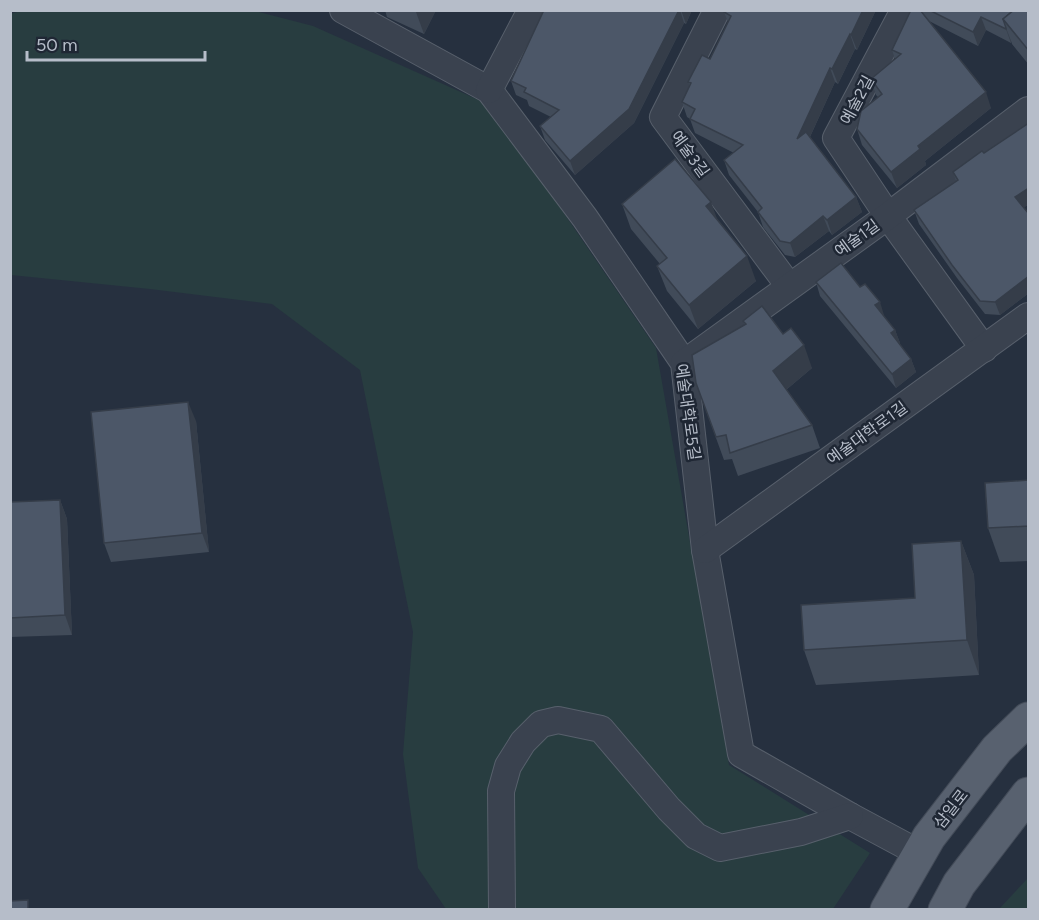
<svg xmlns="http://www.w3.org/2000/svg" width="1039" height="920" viewBox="0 0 1039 920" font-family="Figtree,'Noto Sans KR',sans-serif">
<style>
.green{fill:#283d40}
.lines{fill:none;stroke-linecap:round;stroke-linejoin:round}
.minor-casing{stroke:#58606c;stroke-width:28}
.major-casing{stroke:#434b58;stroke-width:35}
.minor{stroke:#3a424f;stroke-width:26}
.major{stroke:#58616f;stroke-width:33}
.wall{fill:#414b59}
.shaded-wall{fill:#353d49}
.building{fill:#4c5768;stroke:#353d49;stroke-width:1.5}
.labels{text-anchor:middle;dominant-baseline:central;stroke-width:5;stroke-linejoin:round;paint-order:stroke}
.street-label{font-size:16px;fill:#b6bdc9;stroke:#1f2734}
</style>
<rect width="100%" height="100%" fill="#26303f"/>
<!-- green -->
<g class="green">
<polygon points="24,10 255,11 313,26 490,105 656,348 729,765 870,853 833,909 446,909 418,868 403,754 413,632 360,370 272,304 150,289 11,275 10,14"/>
<polygon points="1028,878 1028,909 999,909"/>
</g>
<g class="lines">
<defs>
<g id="minor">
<polyline points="343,10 489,90 585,218 684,363 705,550 741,754 850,816 919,853"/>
<polyline points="717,10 663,117 789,286"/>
<polyline points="904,10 836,138 888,216 984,349"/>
<polyline points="489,90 531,10"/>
<polyline points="684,363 888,216 1028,110"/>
<polyline points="705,550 1028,316"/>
<polyline points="502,910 501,791 508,766 523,742 541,724 558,720 601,729 669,809 696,836 720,848 801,832 850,816"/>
</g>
<g id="major">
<polyline points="887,910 929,837 997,749 1028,719"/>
<polyline points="945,910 959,884 1028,794"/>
</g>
</defs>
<!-- minor casing -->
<use href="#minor" class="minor-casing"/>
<!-- major casing -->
<use href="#major" class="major-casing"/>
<!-- minor -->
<use href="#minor" class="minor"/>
<!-- major -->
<use href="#major" class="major"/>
</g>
<!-- wall -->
<g class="wall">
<polygon points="385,10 436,10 424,34 387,17"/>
<polygon points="544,10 692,10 686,24 684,23 634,123 575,175 545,140 540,126 551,117 529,106 527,100 516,95 511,81"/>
<polygon points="876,10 857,50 855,49 838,84 835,82 810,137 856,197 862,212 832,235 829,231 795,257 785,255 763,227 758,212 729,175 724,160 734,153 695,133 690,119 687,117 682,102 690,86 688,82 710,59 728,22 724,12"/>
<polygon points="911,10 1029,10 1029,65 1012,44 1011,41 1011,43 986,30 978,46 929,21 991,108 925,161 926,165 897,188 862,145 857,129 878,97 876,95 871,79 895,59 892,50"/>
<polygon points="1029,123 1029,204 1023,208 1029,214 1029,293 1000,315 985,314 957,278 919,224 914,210 956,181 953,172 984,153"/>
<polygon points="622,204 718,221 756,281 698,329 667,291 657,266 660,264 631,229"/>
<polygon points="816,282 860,287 884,315 883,316 895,330 900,343 899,344 911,359 916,372 896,388 820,296"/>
<polygon points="743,321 783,334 812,368 786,390 812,425 820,448 738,476 732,459 724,460 696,383 745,325"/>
<polygon points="196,421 209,552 111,562 104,543"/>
<polygon points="1029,480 1029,561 1000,562 988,528"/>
<polygon points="60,500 67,519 72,635 10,637 10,502"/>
<polygon points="961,541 974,575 979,675 816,685 804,650 915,598"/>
</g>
<!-- shaded-wall -->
<g class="shaded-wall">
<polygon points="417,10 436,10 424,34 416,12"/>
<polygon points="679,10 680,10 684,23 634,123 575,175 570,161"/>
<polygon points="681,10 692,10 686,24"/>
<polygon points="863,10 876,10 857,50 851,35"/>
<polygon points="981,17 986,30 978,46 973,32"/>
<polygon points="1006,28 1011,41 1011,43 1006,29"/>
<polygon points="850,34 855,49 838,84 832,69"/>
<polygon points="830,68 835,82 802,154 797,139"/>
<polygon points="986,92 991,108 925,161 926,165 897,188 891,172 918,146"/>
<polygon points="1029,188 1029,204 1020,210 1015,197"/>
<polygon points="856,197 862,212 832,235 827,220"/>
<polygon points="711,202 720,227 706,206"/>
<polygon points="823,216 829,231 795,257 790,243"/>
<polygon points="747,256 756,281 698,329 689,305"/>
<polygon points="1029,276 1029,293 1000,315 995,302"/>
<polygon points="880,302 884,315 880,319 875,305"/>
<polygon points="895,330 900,343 895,347 891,333"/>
<polygon points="804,345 812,368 781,394 773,371"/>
<polygon points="911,359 916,372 896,388 892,374"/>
<polygon points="188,402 196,421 209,552 202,533"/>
<polygon points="60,500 67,519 72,635 65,615"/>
<polygon points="961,541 974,575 979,675 967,640"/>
</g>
<!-- building -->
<g class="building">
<polygon points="544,10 679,10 629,109 570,161 540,126 559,110 524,92 526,88 511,81"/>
<polygon points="725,10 863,10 851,35 850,34 832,69 830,68 797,139 806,132 856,197 827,220 823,216 790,243 780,241 758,212 762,208 724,160 743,145 690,119 695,109 682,102 691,83 688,82 702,55 710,59 731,16 724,12"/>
<polygon points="911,10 920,10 986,92 918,146 920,149 891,172 857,129 861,111 882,94 871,79 901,54 892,50"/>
<polygon points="929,10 1014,10 1003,19 1006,28 1006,29 981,17 973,32"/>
<polygon points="1014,10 1029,10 1029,51 1003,19"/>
<polygon points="1029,123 1029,188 1015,197 1029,214 1029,276 995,302 980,301 952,265 914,210 958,180 953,172 982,151 984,153"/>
<polygon points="675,159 711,202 706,206 747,256 689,305 657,266 667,258 622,204"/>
<polygon points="841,263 860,287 865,284 880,302 875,305 895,330 891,333 911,359 892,374 816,282"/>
<polygon points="762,306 783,334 791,328 804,345 773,371 812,425 730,453 726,435 716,437 696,383 692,355 746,324 743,321"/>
<polygon points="188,402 202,533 104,543 91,412"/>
<polygon points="1029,480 1029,526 988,528 985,483"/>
<polygon points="60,500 65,615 10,618 10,502"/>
<polygon points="961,541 967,640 804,650 801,605 915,598 912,544"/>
<polygon points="28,900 28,909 10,909 10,901"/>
</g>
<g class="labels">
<!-- street labels -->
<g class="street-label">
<text transform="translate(857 100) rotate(-62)">예술2길</text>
<text transform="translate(690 154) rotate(54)">예술3길</text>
<text transform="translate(857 238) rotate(-36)">예술1길</text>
<text transform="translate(688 412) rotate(82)">예술대학로5길</text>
<text transform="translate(867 433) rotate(-36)">예술대학로1길</text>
<text transform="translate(951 809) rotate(-52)">삼일로</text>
</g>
</g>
<!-- border -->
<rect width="1039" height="920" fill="none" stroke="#b6bdc9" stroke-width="24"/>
<!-- scale -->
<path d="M27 51v9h178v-9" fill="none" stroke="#b6bdc9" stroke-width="3"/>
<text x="36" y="51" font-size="18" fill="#b6bdc9" stroke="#1f2734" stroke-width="4.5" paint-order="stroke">50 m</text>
</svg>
